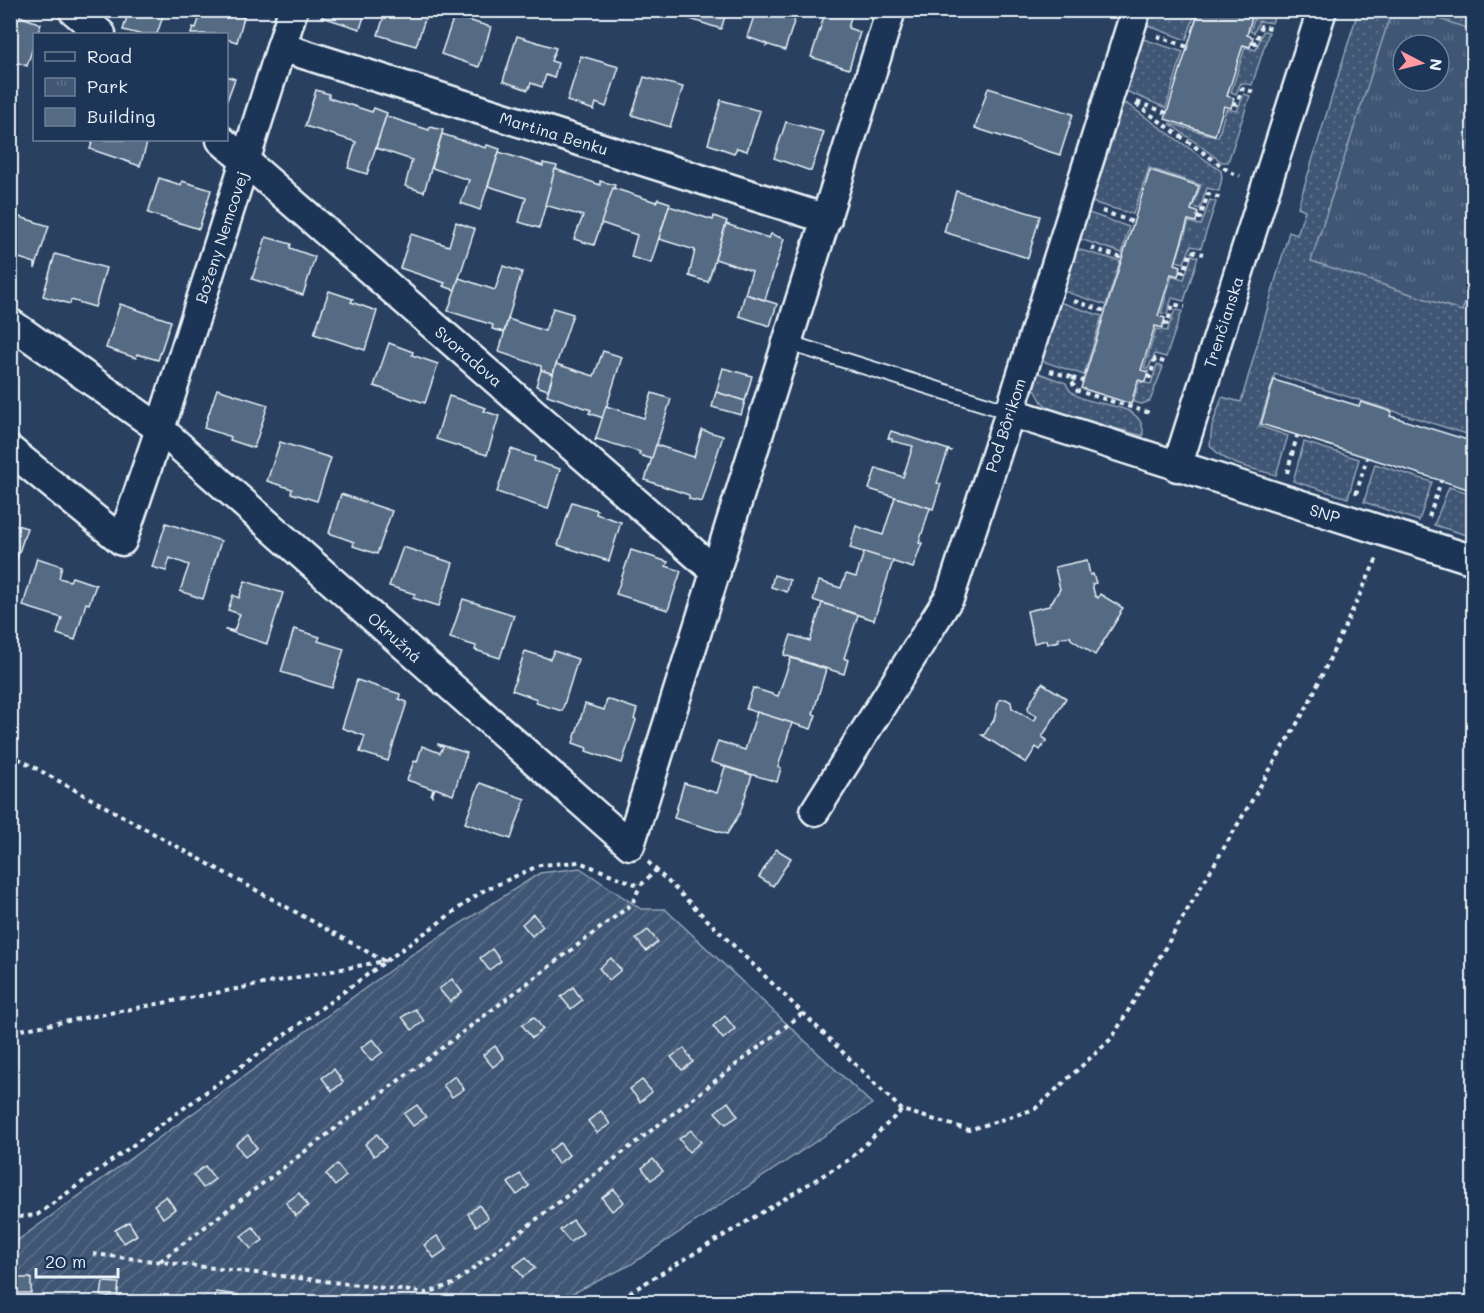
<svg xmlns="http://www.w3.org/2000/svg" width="1484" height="1313" viewBox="0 0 1484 1313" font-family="Mali,sans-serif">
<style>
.grass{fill:url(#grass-dots);stroke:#94a4b6;stroke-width:1.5;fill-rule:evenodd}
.park{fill:url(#park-tufts);stroke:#94a4b6;stroke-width:1.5;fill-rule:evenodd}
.garden{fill:url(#garden-furrows);stroke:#94a4b6;stroke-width:1.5}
.building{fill:#556a83;stroke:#e8f1f8;stroke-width:1.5}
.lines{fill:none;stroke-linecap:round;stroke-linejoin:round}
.service-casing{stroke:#e8f1f8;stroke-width:18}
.minor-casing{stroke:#e8f1f8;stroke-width:33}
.path{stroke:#e8f1f8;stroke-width:4;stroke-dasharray:4.5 4.5;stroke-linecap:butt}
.service{stroke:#1d3557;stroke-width:14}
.minor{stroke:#1d3557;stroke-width:28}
.labels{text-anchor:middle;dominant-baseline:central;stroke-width:4.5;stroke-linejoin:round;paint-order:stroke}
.street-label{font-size:16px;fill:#e8f1f8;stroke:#1d3557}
</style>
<defs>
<pattern id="grass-dots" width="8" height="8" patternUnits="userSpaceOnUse" patternTransform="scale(1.5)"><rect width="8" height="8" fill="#415774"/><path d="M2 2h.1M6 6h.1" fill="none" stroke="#5c7089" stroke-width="1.8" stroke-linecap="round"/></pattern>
<pattern id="park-tufts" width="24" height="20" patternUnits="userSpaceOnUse" patternTransform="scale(1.5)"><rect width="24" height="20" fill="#415774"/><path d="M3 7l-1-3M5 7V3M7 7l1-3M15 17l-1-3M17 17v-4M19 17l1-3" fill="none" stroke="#5c7089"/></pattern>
<pattern id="garden-furrows" width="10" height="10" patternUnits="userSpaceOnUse" patternTransform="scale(1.5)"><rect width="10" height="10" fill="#415774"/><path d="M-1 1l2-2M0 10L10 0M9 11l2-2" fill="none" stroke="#5c7089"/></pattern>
</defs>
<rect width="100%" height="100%" fill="#294061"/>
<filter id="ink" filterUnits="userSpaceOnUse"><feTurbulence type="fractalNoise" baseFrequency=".0167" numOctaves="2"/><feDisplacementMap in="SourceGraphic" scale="12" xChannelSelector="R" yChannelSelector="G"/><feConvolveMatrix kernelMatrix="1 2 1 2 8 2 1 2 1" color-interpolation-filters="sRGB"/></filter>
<g filter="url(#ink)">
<!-- grass -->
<g class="grass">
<polygon points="1145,11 1196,11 1186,40 1141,23"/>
<polygon points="1257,11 1276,11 1272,23 1259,21 1254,33 1250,31"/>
<path d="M1358,11h115v425l-198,-62 -16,52 29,10 -12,39c-24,-7 -50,-9 -66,-30l2,-19 10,-29 19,5 48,-170 8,3 8,-25 -7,-3zM1403,45h36v36h-36z"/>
<polygon points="1263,31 1269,32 1252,85 1241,83 1236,94 1231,92 1245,47 1256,50"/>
<polygon points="1137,37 1183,52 1166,108 1121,89"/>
<polygon points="1244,94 1250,96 1228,162 1222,162 1169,123 1218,137 1226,109 1237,111"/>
<polygon points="1116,102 1127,104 1221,171 1222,178 1219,191 1207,188 1200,209 1193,207 1201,185 1149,168 1133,214 1091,202 1086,197"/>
<polygon points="1210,200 1216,202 1201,248 1191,246 1184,263 1176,261 1189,222 1201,225"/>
<polygon points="1081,212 1089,213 1129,227 1122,253 1077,238"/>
<polygon points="1073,248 1120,261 1106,305 1063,291 1059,283"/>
<polygon points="1192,255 1198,257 1184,301 1172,298 1167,314 1161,313 1172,276 1184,279"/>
<polygon points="1059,302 1102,316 1084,375 1042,361 1039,352"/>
<polygon points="1175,310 1182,311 1166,357 1155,354 1148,369 1144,368 1156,329 1167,331"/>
<polygon points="1157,365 1163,367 1150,401 1142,404 1133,402 1139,382 1151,384"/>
<path d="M1036,372l30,11c9,31 80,10 77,53l-90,-25 -11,-9 -9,-16z"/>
<polygon points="1304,442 1359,459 1348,498 1293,481"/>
<polygon points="1375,464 1432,482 1419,521 1364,502"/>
<polygon points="1449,487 1473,494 1473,537 1434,525"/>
</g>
<!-- park -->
<path class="park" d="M1392,10l23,1 58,19 1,249 -12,32 -151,-50zM1403,45h36v36h-36z"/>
<!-- garden -->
<polygon class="garden" points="580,868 641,909 665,909 872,1104 630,1265 555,1302 11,1302 10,1241 18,1240 411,955 540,873"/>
<!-- building -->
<g class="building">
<polygon points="129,10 156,10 164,13 157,34 139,34 123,30"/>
<polygon points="202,10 224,10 244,17 237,42 226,39 226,34 191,34 193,27 196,28"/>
<polygon points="224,10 246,10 244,17"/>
<polygon points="324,10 366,10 360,29 322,17"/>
<polygon points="386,10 428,10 416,46 378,35"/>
<polygon points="686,10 727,10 721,29 684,17"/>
<polygon points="756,10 790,10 797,12 785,50 769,45 766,46 767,44 747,37"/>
<polygon points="826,10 853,10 848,28 860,32 849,69 811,57"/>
<polygon points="1199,10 1254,10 1247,35 1253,37 1250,47 1243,45 1227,96 1234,98 1231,108 1224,106 1215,135 1165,119"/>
<polygon points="14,14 41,24 38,34 34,34 34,44 27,66 10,60 10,18"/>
<polygon points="454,16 491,27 479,67 441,54"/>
<polygon points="517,36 556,48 551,61 558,63 554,78 546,75 542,87 531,83 528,90 503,81"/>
<polygon points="581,56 619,67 606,107 596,103 594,110 567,101"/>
<polygon points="226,76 235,79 226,103"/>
<polygon points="644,77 683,87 670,127 632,115"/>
<polygon points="988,88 1073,114 1060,155 975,128"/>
<polygon points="316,90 329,94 329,98 372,112 374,108 387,113 367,174 348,168 356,142 305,126"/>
<polygon points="721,100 760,111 747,151 737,148 734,153 708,144"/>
<polygon points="386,116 429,130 430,127 443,130 424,192 405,186 412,160 376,148"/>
<polygon points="786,122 824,132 811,171 774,158"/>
<polygon points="442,134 486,148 487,145 500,149 480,210 461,203 469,180 432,168"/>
<polygon points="93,140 148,140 140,166 90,149"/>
<polygon points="499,152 543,166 543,163 557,166 539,228 519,222 526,198 488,186"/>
<polygon points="555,169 600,185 600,181 615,185 594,245 574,239 583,216 545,205"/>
<polygon points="1150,170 1199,186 1191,210 1198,212 1196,222 1188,220 1175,264 1181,266 1178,276 1171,274 1158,316 1165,318 1162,328 1155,326 1141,370 1148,372 1145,382 1138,380 1131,404 1081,388"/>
<polygon points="159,178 181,185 182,181 211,190 199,229 148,213"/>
<polygon points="613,188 656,202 658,199 670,203 651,263 631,257 637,235 601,223"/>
<polygon points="956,191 1040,216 1028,258 944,232"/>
<polygon points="669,206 713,220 714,216 727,221 708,282 689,276 695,250 659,239"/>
<polygon points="10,214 49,226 35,269 35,263 13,256 10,264"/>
<polygon points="456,222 475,229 455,290 443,286 445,283 400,268 411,234 449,246"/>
<polygon points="726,224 769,238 771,234 784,239 765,300 745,294 752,271 715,259"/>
<polygon points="266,237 291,244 290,248 315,257 303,295 252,279"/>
<polygon points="55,254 106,268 95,307 71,300 70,304 43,296"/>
<polygon points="503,266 522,272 504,332 492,329 493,325 448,311 459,278 495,290"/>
<polygon points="329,291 353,299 351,302 377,311 365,350 314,334"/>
<polygon points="745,294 777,304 770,326 739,316"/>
<polygon points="120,304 171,321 158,360 137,354 136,358 106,348"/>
<polygon points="553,308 573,314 553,374 541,370 541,366 499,352 508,319 545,331"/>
<polygon points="389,343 413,352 412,355 438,364 425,403 374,386"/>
<polygon points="603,351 622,357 603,418 589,413 591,410 547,395 556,364 594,376"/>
<polygon points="723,368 752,376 745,401 716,392"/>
<polygon points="541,370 553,374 548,390 536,386"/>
<polygon points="1274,380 1359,406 1361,402 1392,412 1390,416 1474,442 1474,491 1261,424"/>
<polygon points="217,389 268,405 254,448 230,440 231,437 204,428"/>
<polygon points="716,392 745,401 741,415 712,407"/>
<polygon points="652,393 671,399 652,459 639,455 640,452 597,439 595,441 606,406 644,418"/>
<polygon points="449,396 486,408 484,411 499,416 487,455 436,439"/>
<polygon points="702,430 723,436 702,502 689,499 689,495 645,480 656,445 694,457"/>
<polygon points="891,431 952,451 948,451 937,483 941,484 933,509 869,489 876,468 903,477 913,446 892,441 892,439 888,438"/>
<polygon points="280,442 331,458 317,501 291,493 292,489 267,481"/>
<polygon points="511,449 535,457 534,461 560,469 548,509 497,492"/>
<polygon points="341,494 392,511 377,554 353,546 354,542 329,533"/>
<polygon points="895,497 930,508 919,543 922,543 913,568 850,548 856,526 883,535"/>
<polygon points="572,502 597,510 596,514 621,522 609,561 558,545"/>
<polygon points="10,523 27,528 11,577 10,577"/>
<polygon points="166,523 221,541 203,599 180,591 189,565 170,558 166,571 152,567"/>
<polygon points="403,547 453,563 439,606 413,598 415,594 389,586"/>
<polygon points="631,550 668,562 666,566 681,571 668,610 616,594"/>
<polygon points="864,552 893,561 874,620 813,600 819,581 841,588 846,574 856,577"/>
<polygon points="37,558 62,566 59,578 70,581 72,577 96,585 89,604 86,603 75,640 57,634 62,618 23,606"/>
<polygon points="1087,560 1090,575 1093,574 1096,583 1092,584 1095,596 1098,598 1100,594 1123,608 1120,612 1121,613 1095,655 1071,639 1070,636 1058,638 1059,641 1047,644 1046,640 1034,643 1027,611 1049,606 1060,589 1055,567"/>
<polygon points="774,575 790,580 787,592 771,587"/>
<polygon points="245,581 283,593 267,644 225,630 226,629 234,631 240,614 228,610 233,595 239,598"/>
<polygon points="463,599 514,615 500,658 475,650 476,646 450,638"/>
<polygon points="822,603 858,615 844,658 848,660 844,674 784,655 791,635 810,641"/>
<polygon points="294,629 320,637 318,641 344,649 332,688 281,672"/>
<polygon points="525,651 550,659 554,651 578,659 562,711 536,703 537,699 512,690"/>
<polygon points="791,658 826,669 813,714 816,715 811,729 746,709 753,688 778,696"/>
<polygon points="357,680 400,694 399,699 407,702 388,761 360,752 365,736 342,728"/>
<polygon points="1042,683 1066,698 1042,737 1047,740 1040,750 1036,747 1026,763 982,735 984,735 994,720 999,700 1006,699 1011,702 1012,708 1034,721 1037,716 1029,712 1028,707"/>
<polygon points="607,699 637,709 634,719 636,720 622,763 586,751 587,748 573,743 585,704 604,710"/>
<polygon points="757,712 792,723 778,767 781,768 777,782 711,762 718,741 745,750"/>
<polygon points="438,744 467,753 453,795 435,788 432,796 431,795 433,789 407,780 414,761 417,762 422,746 440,753 443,747 438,745"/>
<polygon points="725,767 752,775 740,813 727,834 674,818 684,783 717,793"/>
<polygon points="480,783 525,799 511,839 465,823"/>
<polygon points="776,849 791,858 773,886 759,877"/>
<polygon points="533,914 543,926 532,936 522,924"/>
<polygon points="648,930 658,942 646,951 636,939"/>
<polygon points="492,949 501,961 489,970 480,958"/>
<polygon points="611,958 621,970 609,980 599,968"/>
<polygon points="452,979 462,992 450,1002 439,989"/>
<polygon points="573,987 582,1000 571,1009 561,997"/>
<polygon points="415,1009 424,1021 412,1030 402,1017"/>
<polygon points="725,1016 735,1029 723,1039 713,1026"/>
<polygon points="534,1017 543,1029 532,1038 522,1025"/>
<polygon points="373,1039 383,1052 371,1061 361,1048"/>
<polygon points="495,1046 504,1058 493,1067 483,1055"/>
<polygon points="684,1048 693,1062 682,1070 671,1057"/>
<polygon points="334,1069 343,1082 332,1091 322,1078"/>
<polygon points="455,1076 464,1089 452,1097 443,1085"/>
<polygon points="642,1080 652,1092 640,1102 630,1089"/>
<polygon points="728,1102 738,1116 726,1124 715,1112"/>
<polygon points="417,1105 426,1117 413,1126 404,1114"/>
<polygon points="601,1111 610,1124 597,1133 588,1121"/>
<polygon points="691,1130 701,1142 689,1152 679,1139"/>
<polygon points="377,1134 386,1147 374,1156 365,1144"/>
<polygon points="248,1135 257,1148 245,1157 236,1144"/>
<polygon points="560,1143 569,1155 558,1164 549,1151"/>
<polygon points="653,1159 663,1171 651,1180 642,1168"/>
<polygon points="337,1164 346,1176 335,1186 326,1174"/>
<polygon points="205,1166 215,1179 203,1188 193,1175"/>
<polygon points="520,1174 529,1186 517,1195 508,1183"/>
<polygon points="614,1189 624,1202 612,1211 602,1198"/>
<polygon points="299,1193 308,1206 296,1216 286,1203"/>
<polygon points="166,1196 175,1209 163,1218 154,1205"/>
<polygon points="479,1205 488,1218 476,1226 468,1214"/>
<polygon points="573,1220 583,1233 570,1242 560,1230"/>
<polygon points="129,1222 137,1235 124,1243 115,1230"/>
<polygon points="253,1227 263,1240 251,1249 241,1236"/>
<polygon points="437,1236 447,1249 434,1258 424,1245"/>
<polygon points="526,1257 535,1268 523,1277 514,1266"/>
<rect x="15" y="1278" width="16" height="15"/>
<polygon points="103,1282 119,1283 117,1298 101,1296"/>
<polygon points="216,1292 238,1295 238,1302 215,1302"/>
</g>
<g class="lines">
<defs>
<polyline id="service" points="789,343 1010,412"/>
<g id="minor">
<polyline points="73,10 101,34"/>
<polyline points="281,47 827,219"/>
<polyline points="221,140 716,572"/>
<polyline points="10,323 160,429 630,845 891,10"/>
<polyline points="1010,412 1474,560"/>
<polyline points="10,450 122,541 160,429 293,10"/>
<polyline points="1177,467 1322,10"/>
<polyline points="815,811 950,596 1010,412 1136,10"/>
</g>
</defs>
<!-- service casing -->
<use href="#service" class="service-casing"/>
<!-- minor casing -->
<use href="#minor" class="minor-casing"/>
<!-- path -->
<g class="path">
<polyline points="1157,36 1188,47"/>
<polyline points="1252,42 1256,43 1261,26 1274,29"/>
<polyline points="1137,102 1167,113"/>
<polyline points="1233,103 1237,104 1242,89 1255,92"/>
<polyline points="1136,104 1230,172 1240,176"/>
<polyline points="1102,211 1133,222"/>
<polyline points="1197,217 1200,218 1208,194 1221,198"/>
<polyline points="1091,248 1122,258"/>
<polyline points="1180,271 1184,272 1191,251 1203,254"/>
<polyline points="1074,301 1105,311"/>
<polyline points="1164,322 1167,324 1173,304 1185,307"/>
<polyline points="1050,371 1071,377 1075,390 1150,413"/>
<polyline points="1147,376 1150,377 1155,359 1167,363"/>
<polyline points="1072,378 1083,381"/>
<polyline points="1287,473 1297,436"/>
<polyline points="1356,494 1367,458"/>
<polyline points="1429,517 1441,481"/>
<polyline points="10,754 384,961 10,1032"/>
<polyline points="648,862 902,1110"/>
<polyline points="10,1218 37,1215 481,892 540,865 579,862 640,886 656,870"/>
<polyline points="93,1254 427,1293 453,1284 803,1013"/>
<polyline points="160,1261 632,904 640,886"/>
<polyline points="614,1302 850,1159 902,1110 969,1130 1035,1109 1112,1038 1308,705 1378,556"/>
</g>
<!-- service -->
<use href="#service" class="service"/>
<!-- minor -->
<use href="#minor" class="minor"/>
</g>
</g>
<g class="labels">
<!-- street labels -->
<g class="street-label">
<text transform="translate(554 133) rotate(17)">Martina Benku</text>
<text transform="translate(221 237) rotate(-72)">Boženy Nemcovej</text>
<text transform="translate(1223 322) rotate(-72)">Trenčianska</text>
<text transform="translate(469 356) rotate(41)">Svoradova</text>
<text transform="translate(1005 425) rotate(-72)">Pod Bôrikom</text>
<text transform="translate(1325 513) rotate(17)">SNP</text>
<text transform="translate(395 637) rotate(42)">Okružná</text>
</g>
</g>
<!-- margin -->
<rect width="1484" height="1313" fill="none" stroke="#1d3557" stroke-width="36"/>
<rect x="18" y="18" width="1448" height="1277" fill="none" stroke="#e8f1f8" stroke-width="2" filter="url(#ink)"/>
<!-- legend -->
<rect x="33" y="33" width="195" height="108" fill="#1d3557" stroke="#6e8097" stroke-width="1.5"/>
<rect x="45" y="52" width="30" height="9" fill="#1d3557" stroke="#6e8097" stroke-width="1.5"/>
<text x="87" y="63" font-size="18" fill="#e8f1f8">Road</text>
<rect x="45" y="78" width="30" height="18" fill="url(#park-tufts)" stroke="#6e8097" stroke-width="1.5"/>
<text x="87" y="93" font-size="18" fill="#e8f1f8">Park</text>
<rect x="45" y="108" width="30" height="18" fill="#556a83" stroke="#6e8097" stroke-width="1.5"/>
<text x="87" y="123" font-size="18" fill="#e8f1f8">Building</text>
<!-- north arrow -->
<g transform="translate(1421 63) rotate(97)"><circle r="28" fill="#1d3557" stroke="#6e8097" stroke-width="1.5"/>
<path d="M0-4.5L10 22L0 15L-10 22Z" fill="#ff9aa2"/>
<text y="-9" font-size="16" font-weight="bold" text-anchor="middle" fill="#e8f1f8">N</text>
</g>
<!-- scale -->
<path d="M36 1268v9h82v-9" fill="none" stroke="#e8f1f8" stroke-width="3"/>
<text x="45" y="1268" font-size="18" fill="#e8f1f8" stroke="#1d3557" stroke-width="4.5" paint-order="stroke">20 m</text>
</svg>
